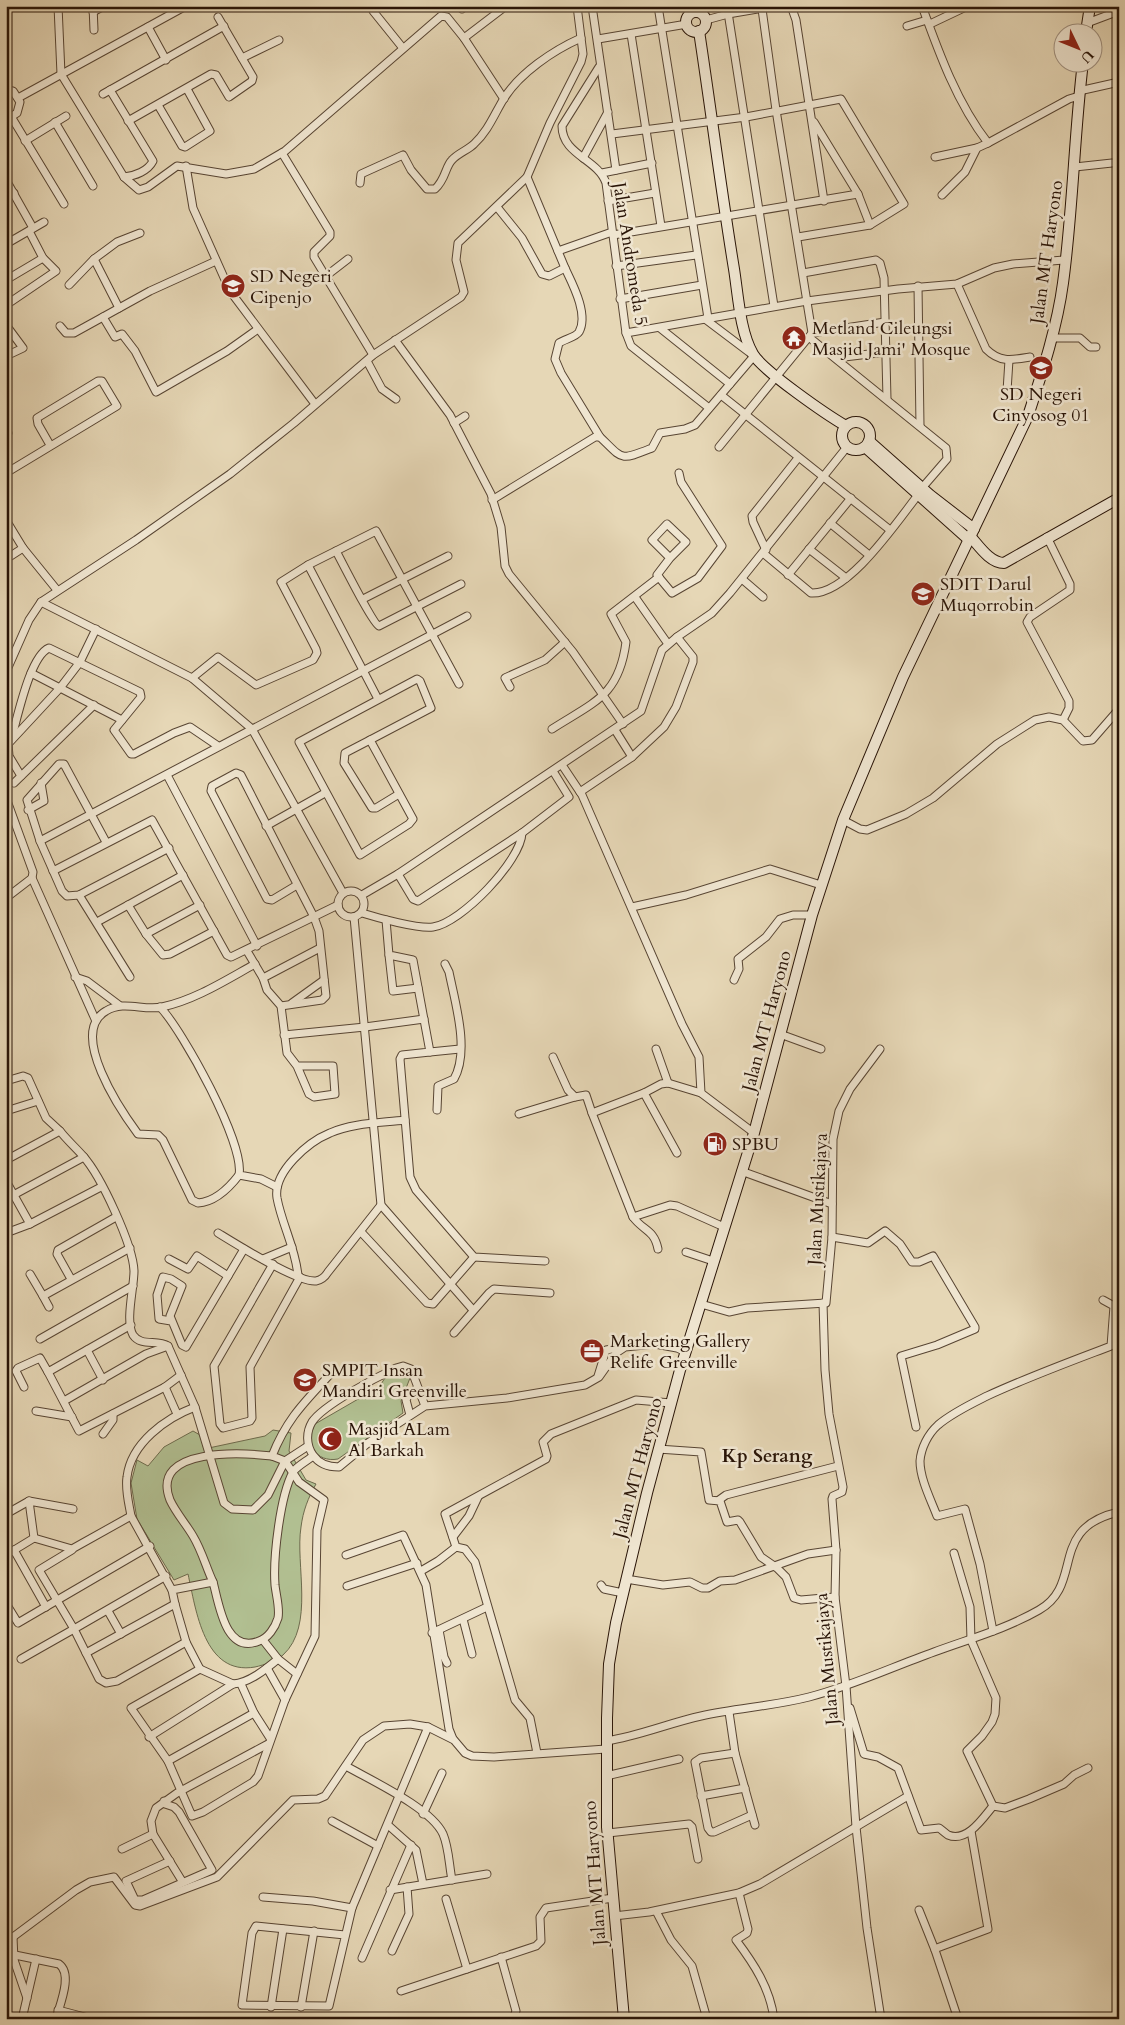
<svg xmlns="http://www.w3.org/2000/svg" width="1125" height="2025" viewBox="0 0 1125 2025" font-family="Cardo,serif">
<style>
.green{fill:#b1bf91;stroke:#6d6a4c}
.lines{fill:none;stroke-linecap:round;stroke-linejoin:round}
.street-casing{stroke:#584533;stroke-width:9}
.secondary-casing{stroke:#291407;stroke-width:12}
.street{stroke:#efe5d0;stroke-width:7}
.secondary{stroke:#efe5d0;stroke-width:10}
.labels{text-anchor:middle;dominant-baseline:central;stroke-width:5;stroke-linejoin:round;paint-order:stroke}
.street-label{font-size:18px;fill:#291407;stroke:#efe5d0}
.poi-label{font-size:18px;fill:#291407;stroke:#efe5d0;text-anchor:start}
.neighbourhood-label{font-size:19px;font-weight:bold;fill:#291407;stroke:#efe5d0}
</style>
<rect width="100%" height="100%" fill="#e6d7b6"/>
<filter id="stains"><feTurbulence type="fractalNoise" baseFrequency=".004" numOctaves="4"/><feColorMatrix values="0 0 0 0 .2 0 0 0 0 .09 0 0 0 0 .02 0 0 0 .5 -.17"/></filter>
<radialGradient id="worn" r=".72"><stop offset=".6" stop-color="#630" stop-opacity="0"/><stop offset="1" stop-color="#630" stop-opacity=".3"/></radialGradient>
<!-- green -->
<g class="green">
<path d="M397,1371l13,7 -9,23 2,12 -65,46c-22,4 -35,-16 -23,-35l64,-37 6,-9z"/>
<path d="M273,1430l18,3 -2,18 17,29 10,4c-8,14 -13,27 -15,43 -6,37 14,99 -18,128 -7,6 -19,10 -28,12 -51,9 -59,-57 -67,-93l-14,6 -37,-61 -6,-36 6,-23 11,6 16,-19 29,-16 7,4 4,14 61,-13z"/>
</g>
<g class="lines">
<defs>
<g id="street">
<polyline points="58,6 61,74 124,177 139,190 148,187 177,166 226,174 254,169 285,151 441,16 447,17 464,38 504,99"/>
<polyline points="93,6 94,30"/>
<polyline points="459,6 462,9 465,6"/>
<polyline points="592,6 616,170"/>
<polyline points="658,6 708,318"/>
<polyline points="727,6 774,306"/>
<polyline points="791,6 796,20 824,201"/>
<path d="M922,6c17,47 35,97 66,137l81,-44 10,-3"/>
<polyline points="373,11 402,47"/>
<polyline points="93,12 104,6"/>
<polyline points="706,20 728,14 775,6"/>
<polyline points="1087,23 1119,11"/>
<polyline points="930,24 968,6"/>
<polyline points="907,26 927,20"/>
<polyline points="148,27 166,60"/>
<polyline points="631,34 661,226"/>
<polyline points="464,38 506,6"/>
<polyline points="598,39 687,24"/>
<polyline points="242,58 279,40"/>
<path d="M599,67l-37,59c0,29 36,33 44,57l20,150 5,13 78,62"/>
<polyline points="6,89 13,91 20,102 17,113 6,120"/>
<path d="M110,90l43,71c-5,10 -18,15 -29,16"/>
<polyline points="1079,91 1119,82"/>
<polyline points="103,94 224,26"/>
<polyline points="18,98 186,6"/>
<polyline points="158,105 182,146 185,147 210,131 187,89"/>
<polyline points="12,118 64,204"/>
<polyline points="128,121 211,74 216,75 229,97 252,81 253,77 218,17"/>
<polyline points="55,122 93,186"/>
<polyline points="814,122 858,194 870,225"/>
<polyline points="612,134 746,117 841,99 904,204 870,225 798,237"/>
<polyline points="25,141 66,116"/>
<polyline points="282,153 330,232 330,236 314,252 314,257 373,355"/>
<polyline points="935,157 977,148"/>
<polyline points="583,158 608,112"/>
<polyline points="186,166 193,208 230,291 315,404"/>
<polyline points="1075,167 1112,163"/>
<polyline points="602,173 652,163"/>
<polyline points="6,180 33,228"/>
<path d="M360,183l1,-9 42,-19 8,15 16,19h8c11,-10 10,-22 17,-29 6,-7 16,-10 22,-16 14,-13 20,-29 29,-44 16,-27 51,-50 78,-62"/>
<polyline points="942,195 965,172 977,148 988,143"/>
<polyline points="6,198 14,193"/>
<polyline points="608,201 655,193"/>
<polyline points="497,207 522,238 542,274 549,276 565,268 527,177"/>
<polyline points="613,235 858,194"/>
<polyline points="6,244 44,222"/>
<polyline points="558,251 612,232"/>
<polyline points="94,259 117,242 140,233"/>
<polyline points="616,266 696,255"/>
<path d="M565,268c7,15 24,46 14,64 -3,5 -14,7 -20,11l-4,16 6,14 39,64"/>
<polyline points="803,273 876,260 880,263 884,278 887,399"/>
<polyline points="326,276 348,259"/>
<polyline points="6,280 43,258"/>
<path d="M957,284l29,65c14,14 26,11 44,8"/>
<polyline points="69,285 94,259 119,308"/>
<polyline points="918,286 920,426"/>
<polyline points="620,299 702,285"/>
<polyline points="6,305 56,271 43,258 29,231"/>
<polyline points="103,317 115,337 122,334 135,351 156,392 227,351 258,329"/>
<polyline points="6,325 23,348 6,356"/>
<polyline points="60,326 66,333 74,333 150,291 216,261"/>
<polyline points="660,328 730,384"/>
<polyline points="626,333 807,301 898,289 957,284 994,268 1013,264 1064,260"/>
<polyline points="812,333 885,322"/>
<polyline points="810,338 946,448 947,459 922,488"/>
<polyline points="1051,338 1080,338 1090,347 1096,347"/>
<polyline points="395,340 450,415 491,494 501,527 505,566 509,574 573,652 623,724"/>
<polyline points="836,358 886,352"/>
<polyline points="367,361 382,389 396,399"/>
<polyline points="6,389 7,389"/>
<polyline points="1007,391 1009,360"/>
<polyline points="721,395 890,530"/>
<polyline points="454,423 465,416"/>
<polyline points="6,434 8,433"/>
<polyline points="719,447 812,333 776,110 762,9"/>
<polyline points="6,473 117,406 102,381 98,381 37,418 38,424 50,445"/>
<path d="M492,500l103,-63h5c24,23 19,24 52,11l8,-15 25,-4 10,-4 59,-69 -49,-37"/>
<polyline points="6,520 23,548 57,590"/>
<polyline points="830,523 869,555"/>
<polyline points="1047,537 1070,584 1070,590 1030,617 1027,622 1069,701 1069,708 1063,720"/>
<polyline points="809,549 846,578"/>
<polyline points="766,550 753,522 752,516 798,458"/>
<path d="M336,551c6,11 37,73 43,75l82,-42"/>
<path d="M763,553l48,40c37,2 85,-70 107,-98"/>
<polyline points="670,558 686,542 667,524 652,540 670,558 657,575 672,593 698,578 722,546 681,482 679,473"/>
<polyline points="6,559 23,548"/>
<polyline points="308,565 378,699"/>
<polyline points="788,575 851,498"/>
<polyline points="742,579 763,597"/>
<polyline points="635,597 668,644"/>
<polyline points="363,599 448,556"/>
<polyline points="41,602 192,678 252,729 343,893"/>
<polyline points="6,672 29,620 41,602 136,540 230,474 294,423 373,355 461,297 464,292 456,260 458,243 527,177 550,123 581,62 583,54 577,6"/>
<polyline points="31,673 122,720"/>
<polyline points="192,678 218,657 256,685 313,660 317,653 316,649 281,582 308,565 376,531 459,684"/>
<polygon points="417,679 420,681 431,708 370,740 413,819 409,824 360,855 299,742"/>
<polyline points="510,687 505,678 507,677 545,660 565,642"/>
<path d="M552,729c42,-27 67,-33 74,-87l-15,-28 48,-37"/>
<polyline points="615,730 632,757"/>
<path d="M12,736c6,-20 18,-80 37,-88l91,44 1,5 -27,33 17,24h3l40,-21 16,-6 28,19"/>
<polyline points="370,740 345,753 344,763 372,808 376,808 399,794"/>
<polyline points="562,765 582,795 682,1024 699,1057 701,1093 754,1133"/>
<polyline points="167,775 257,946"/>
<polyline points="21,776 9,756 8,744 60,688 80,662 96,629"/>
<polyline points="14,783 94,705"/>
<polyline points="580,792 632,757 664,727 676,707 693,662 693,657 677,637"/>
<polyline points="6,798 33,872 32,878 6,898"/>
<polyline points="28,810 44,801 41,783"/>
<polyline points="843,820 860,829 867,830 906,814 933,798 997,744 1035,720 1049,717 1063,720 1083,741 1092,740 1119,709"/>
<polyline points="266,826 325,793"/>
<polyline points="40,841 467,616"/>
<polyline points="106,842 64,764 59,764 27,800 40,841 62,891 67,896 79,895 169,848"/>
<polyline points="53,871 152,820 227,955 231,957 338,905"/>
<polyline points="398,874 413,899 418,901 522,833 569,797 553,771"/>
<polyline points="32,878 95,1019"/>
<circle cx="351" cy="904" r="13"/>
<polyline points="79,895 130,977"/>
<polyline points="362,895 398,874 641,711 662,650 677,637 712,613 730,593 847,447"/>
<polyline points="128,905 146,934 163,955 170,954 214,931"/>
<polyline points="632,907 686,895 770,869 821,885"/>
<path d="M362,913c16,5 56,16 71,14 28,-4 88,-66 89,-94"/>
<polyline points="354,917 381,1205 473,1310"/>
<polyline points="386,920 389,955 413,960 430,1052 402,1055 400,1059 410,1177 416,1190 474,1257 545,1261"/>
<polyline points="97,922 183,875"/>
<polyline points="146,934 200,905"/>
<polyline points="247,951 263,978 267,990 281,1006 287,1053 297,1066 309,1094 314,1097 335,1094 333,1066 297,1066"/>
<polyline points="389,955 393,991 418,988"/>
<polyline points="75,977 87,981 119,1005"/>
<polyline points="263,978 320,948"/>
<polyline points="734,980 739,969 738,959 766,937 780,919 793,915 812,915"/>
<polyline points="292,1003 324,980"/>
<polyline points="281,1006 322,1000 326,996 319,931 314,917 241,775 236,773 212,786 211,791 267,899 272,900 297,885"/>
<path d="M160,1007c23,24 85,137 79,168l22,4 16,8"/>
<polyline points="780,1034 821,1049"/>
<polyline points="284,1035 365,1027 424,1019"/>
<polyline points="656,1049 668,1083"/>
<polyline points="430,1052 460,1049"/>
<polyline points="553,1057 568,1090 575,1097 586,1095 592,1113 644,1093 661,1084 668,1083 701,1093"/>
<polyline points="6,1081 23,1076 28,1078 46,1118 60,1131"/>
<polyline points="644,1093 677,1153"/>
<path d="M437,1110l1,-24 16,-7c16,-28 1,-77 -5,-107l-4,-8"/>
<polyline points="6,1111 38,1101"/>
<path d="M592,1113l41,104c10,14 21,12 25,32"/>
<polyline points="519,1114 575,1097"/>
<path d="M6,1160l54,-29c7,9 16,17 23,25 18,20 50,89 51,115 0,17 -9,50 -1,64 8,12 24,4 35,11l27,61 29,96 8,6 21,1 15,-15 17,-34 23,-15"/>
<polyline points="741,1171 832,1204"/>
<path d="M239,1175c-10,13 -25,27 -41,28l-6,-3 -29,-60 -5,-5 -20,-1c-17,-23 -70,-101 -32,-123 18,-11 37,0 56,-4 33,-7 64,-27 93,-43"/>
<polyline points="6,1181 30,1224 101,1187"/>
<polyline points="6,1199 84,1157"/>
<polyline points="633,1217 670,1205 677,1206 724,1227"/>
<polyline points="6,1233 30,1224"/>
<path d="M218,1233c18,11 80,50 98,48 6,-1 9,-4 12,-9l53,-67"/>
<polyline points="362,1233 427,1303 433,1304 474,1257"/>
<polyline points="832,1237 868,1243 885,1231 900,1244 912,1262 919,1262 933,1256 975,1327 975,1329 937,1345 901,1356 916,1427"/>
<polyline points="686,1252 713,1261"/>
<polyline points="169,1259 188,1269 197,1256 228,1276"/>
<polyline points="263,1259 292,1247"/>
<polyline points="273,1264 214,1366 220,1424 223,1428 250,1421 252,1418 250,1367 300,1277"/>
<polyline points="30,1274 43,1296"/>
<path d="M298,1276c-2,-27 -16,-51 -21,-78 -4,-26 31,-56 53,-65 22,-10 51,-10 75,-13"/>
<polyline points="71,1279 57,1254 58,1250 116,1217"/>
<polyline points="823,1303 825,1370 829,1414 843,1487 842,1492 833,1496 832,1499 836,1550 835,1597 846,1686 856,1827 867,1928 881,2019"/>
<polyline points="701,1304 729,1312 747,1308 826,1303 832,1237 833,1139 839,1111 850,1089 880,1049"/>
<polyline points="49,1307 43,1296 130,1248"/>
<polyline points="171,1321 159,1319 157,1295 163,1277 171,1279 182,1286 170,1316 182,1345 186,1347 244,1249"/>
<polyline points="454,1333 489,1293 494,1289 550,1293"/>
<polyline points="40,1339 133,1286"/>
<polyline points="87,1350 103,1380"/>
<polyline points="48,1372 79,1431 165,1387 181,1375"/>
<polyline points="598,1376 606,1350 624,1347"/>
<polyline points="24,1387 16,1371 18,1368 40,1358 48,1372 131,1325"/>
<polyline points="165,1387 177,1414"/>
<polyline points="64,1401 146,1354 168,1346"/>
<path d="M425,1406l-14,-37 -8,-3 -7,2c-19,9 -73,37 -84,54 -6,10 -6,23 1,33 6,9 16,12 26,12l29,-24 57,-37 82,-8 78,-13 14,-8 17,-24 9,-6 30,-3 22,4 9,4"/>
<polyline points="36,1411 72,1417"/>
<polyline points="410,1415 406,1400 409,1394 417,1389"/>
<polyline points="103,1434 113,1420 113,1414"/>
<polyline points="658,1449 701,1452 709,1500 720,1501 727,1522 738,1520 740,1522 761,1557 777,1568 786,1577 794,1598 801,1600 835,1597"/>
<polyline points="719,1500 726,1495 838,1466"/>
<polyline points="6,1514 29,1501"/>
<polyline points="131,1516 172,1590"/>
<polyline points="453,1537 469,1516 478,1497"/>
<polyline points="34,1538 29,1501 73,1509"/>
<polyline points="14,1550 46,1607"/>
<polyline points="954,1553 970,1607 971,1640 996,1698 995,1714 992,1722 982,1736 967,1751 993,1806"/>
<path d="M6,1555l28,-17 38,11 59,-33c-2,-12 -6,-26 -4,-39 4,-34 39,-59 68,-70"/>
<polyline points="346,1555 403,1535 426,1585 449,1729 453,1739"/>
<polyline points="421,1571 438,1561 456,1547"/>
<polyline points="166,1576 74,1629 99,1679 106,1683 117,1681 186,1642"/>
<polyline points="626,1579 663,1585 690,1582 702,1588 708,1588 720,1581 735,1580 808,1554 836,1550"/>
<path d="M213,1582c-7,-15 -11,-31 -20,-46 -7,-12 -17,-23 -23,-36 -21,-54 75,-47 102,-44"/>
<polyline points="601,1585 604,1589 623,1593"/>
<polyline points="347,1586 417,1563"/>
<path d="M175,1604l-3,-14 41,-8c6,21 12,73 46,59 9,-3 16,-13 19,-23 2,-10 -2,-23 -3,-33 -2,-27 5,-89 18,-113 4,-6 14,-11 20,-16"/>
<polyline points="7,1605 18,1623 150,1546"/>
<polyline points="108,1611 121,1634"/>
<polyline points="463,1619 472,1654"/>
<polyline points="439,1630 444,1657 447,1663"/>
<path d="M993,1631l-13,-67 -15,-55 -28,7c-6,-16 -17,-37 -17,-55 1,-13 8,-27 18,-36 14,-12 33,-21 49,-29 41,-19 82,-34 124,-50l3,-40 -11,-6"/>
<polyline points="432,1633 487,1607"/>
<polyline points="263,1640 278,1659 297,1674"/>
<polyline points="86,1653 175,1604 186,1642 200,1669"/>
<polyline points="21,1659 74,1629 39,1570 72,1550"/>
<polyline points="267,1668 285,1700"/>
<path d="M233,1684l-33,-15 -69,39 37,53 24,55 11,-4 50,-30 5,-6 27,-76 30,-64 2,-106 7,-30 -25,-18 -14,-21 -13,-5c16,-40 35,-56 62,-86"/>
<polyline points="241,1684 254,1713 270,1738"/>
<path d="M850,1708l14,46 14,3 20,11 23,62 18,-2c3,2 6,5 9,7 19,8 35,-17 45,-29"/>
<polyline points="729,1712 735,1753 755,1825"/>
<path d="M149,1737l84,-53c16,-1 33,-15 45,-25"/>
<path d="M606,1741c33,-5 63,-18 95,-25 36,-8 73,-10 108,-19 43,-11 83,-30 125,-45 35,-13 72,-23 105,-42 46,-26 8,-82 80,-98"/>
<polyline points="537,1753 530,1718 515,1700 475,1562 465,1549 456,1547 445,1514 546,1459 547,1456 543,1442 551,1434 636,1400 671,1403"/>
<polyline points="735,1753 701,1758 695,1762 708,1828 711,1832 714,1832 752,1815"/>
<polyline points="168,1761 254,1713"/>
<path d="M346,1766c26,15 85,42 97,68 6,14 6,31 9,46"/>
<polyline points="606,1776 679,1759"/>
<polyline points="701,1796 745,1788"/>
<polyline points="164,1801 165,1804 174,1807 179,1812 212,1870 143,1900 135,1900 126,1881 170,1861"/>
<polyline points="993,1806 1005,1808 1029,1799 1064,1784 1074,1775 1088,1768"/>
<polyline points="423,1814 442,1773"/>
<polyline points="332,1821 378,1846"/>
<polyline points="388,1825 416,1850 423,1884"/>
<polyline points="608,1833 689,1824 692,1827 698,1859"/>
<polyline points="122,1849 153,1834"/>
<polyline points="182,1881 153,1834 151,1821 156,1808 177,1793 268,1744"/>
<polyline points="390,1890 487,1874"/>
<path d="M739,1893l9,36 -1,4 -11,7c18,24 34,48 38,79"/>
<polyline points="263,1897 313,1901 352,1908 428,1727"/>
<polyline points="446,1899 467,1969"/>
<polyline points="919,1910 935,1950"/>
<polyline points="656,1911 671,1940 692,1966 707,2019"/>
<polyline points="614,1916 649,1912 739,1893 760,1884 908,1796"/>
<polyline points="345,1935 256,1926 252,1933 242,2005 329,2006 352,1908"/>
<polyline points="13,1937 14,1960 27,1998"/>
<polyline points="6,1939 13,1937 76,1890 90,1882 114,1877 135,1905 140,1906 217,1877 293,1800 318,1799 325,1796 363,1740 384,1726 410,1724 428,1727 454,1740 465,1753 472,1756 494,1757 606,1749"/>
<polyline points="392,1951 409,1914 407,1887"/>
<path d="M15,1955l44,9c14,10 1,40 -3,55"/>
<polyline points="501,1957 516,2011 513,2019"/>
<polyline points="362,1958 411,1845"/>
<polyline points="6,1962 14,1960"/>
<polyline points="401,1991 536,1946 541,1941 540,1917 546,1908 613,1898"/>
<polyline points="271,2007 283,1929"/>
<polyline points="301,2007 314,1931"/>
<polyline points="58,2010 92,2019"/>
<polyline points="22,2019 36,1959"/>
<polyline points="958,2019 935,1950 937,1948 988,1929 971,1831"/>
</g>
<g id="secondary">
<circle cx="696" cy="22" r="10"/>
<path d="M699,31c12,79 22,159 35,238 4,25 6,63 19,85 10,17 74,61 93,72"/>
<polyline points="1086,32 1090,6"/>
<circle cx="856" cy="436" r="14"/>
<polyline points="869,441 930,495 974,529"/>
<polyline points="865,447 968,539"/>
<path d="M970,536c9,10 20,27 34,27l115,-65"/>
<path d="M624,2019l-17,-192v-109l2,-54 7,-41 31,-130 33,-123 74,-237 58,-218 31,-95 60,-143 125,-261c14,-43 29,-88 35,-133 10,-73 11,-147 20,-221"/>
</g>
</defs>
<!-- street casing -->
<use href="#street" class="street-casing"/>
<!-- secondary casing -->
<use href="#secondary" class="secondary-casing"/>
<!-- street -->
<use href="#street" class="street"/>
<!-- secondary -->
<use href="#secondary" class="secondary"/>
</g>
<!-- icons -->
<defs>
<symbol id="school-disc" viewBox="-11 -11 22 22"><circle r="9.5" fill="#8f2418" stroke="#efe5d0"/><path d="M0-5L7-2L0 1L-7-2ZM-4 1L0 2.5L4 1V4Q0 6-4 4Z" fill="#fff"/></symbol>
<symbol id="temple-disc" viewBox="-11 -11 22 22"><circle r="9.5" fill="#8f2418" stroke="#efe5d0"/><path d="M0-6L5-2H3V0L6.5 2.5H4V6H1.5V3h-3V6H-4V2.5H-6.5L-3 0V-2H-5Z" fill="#fff"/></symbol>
<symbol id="fuel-disc" viewBox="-11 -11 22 22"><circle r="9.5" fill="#8f2418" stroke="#efe5d0"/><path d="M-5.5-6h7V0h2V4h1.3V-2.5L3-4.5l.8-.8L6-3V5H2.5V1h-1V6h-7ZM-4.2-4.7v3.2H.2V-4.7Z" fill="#fff"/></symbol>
<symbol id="office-disc" viewBox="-11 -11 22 22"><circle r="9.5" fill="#8f2418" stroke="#efe5d0"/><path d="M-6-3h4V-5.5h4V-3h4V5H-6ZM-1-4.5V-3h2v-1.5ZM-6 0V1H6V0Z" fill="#fff"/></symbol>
<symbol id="mosque-disc" viewBox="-11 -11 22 22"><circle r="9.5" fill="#8f2418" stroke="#efe5d0"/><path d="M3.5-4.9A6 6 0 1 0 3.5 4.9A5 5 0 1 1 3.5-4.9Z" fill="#fff"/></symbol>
</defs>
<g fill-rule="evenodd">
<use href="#school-disc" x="219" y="272" width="28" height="28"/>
<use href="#temple-disc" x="780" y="324" width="28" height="28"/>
<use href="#school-disc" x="1027" y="354" width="28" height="28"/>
<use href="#school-disc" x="909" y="580" width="28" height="28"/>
<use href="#fuel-disc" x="701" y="1130" width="28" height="28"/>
<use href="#office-disc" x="578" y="1337" width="28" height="28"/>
<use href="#school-disc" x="291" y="1366" width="28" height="28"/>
<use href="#mosque-disc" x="316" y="1425" width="28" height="28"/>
</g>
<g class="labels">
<!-- street labels -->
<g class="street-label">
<text transform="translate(1047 252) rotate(-82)">Jalan MT Haryono</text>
<text transform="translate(630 254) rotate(81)">Jalan Andromeda 5</text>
<text transform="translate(767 1021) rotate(-75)">Jalan MT Haryono</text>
<text transform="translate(818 1199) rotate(-87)">Jalan Mustikajaya</text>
<text transform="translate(638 1468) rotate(-75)">Jalan MT Haryono</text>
<text transform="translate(827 1659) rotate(-95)">Jalan Mustikajaya</text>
<text transform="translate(595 1873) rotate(-94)">Jalan MT Haryono</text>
</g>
<!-- poi labels -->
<g class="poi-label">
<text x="250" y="276">SD Negeri<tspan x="250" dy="21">Cipenjo</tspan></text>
<text x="812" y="328">Metland Cileungsi<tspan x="812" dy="21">Masjid Jami' Mosque</tspan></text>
<text x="1041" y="394" text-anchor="middle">SD Negeri<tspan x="1041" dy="21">Cinyosog 01</tspan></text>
<text x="940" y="584">SDIT Darul<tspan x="940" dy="21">Muqorrobin</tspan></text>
<text x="732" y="1144">SPBU</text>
<text x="610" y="1341">Marketing Gallery<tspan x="610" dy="21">Relife Greenville</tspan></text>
<text x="322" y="1370">SMPIT Insan<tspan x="322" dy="21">Mandiri Greenville</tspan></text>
<text x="348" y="1429">Masjid ALam<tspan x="348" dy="21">Al Barkah</tspan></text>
</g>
<!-- neighbourhood labels -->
<g class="neighbourhood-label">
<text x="767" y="1456">Kp Serang</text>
</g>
</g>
<!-- margin -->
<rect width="1125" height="2025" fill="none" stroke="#e6d7b6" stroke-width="25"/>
<rect x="8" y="8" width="1110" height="2010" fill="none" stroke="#291407" stroke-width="2.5"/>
<rect x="12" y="12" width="1100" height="2000" fill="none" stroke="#291407"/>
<!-- north arrow -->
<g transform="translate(1078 48) rotate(133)"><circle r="24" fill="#efe5d0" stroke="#a09180"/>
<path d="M0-4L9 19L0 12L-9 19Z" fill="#8f2418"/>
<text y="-8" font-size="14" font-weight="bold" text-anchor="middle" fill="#291407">U</text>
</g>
<rect width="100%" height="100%" filter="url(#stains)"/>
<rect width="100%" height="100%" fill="url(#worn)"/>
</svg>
